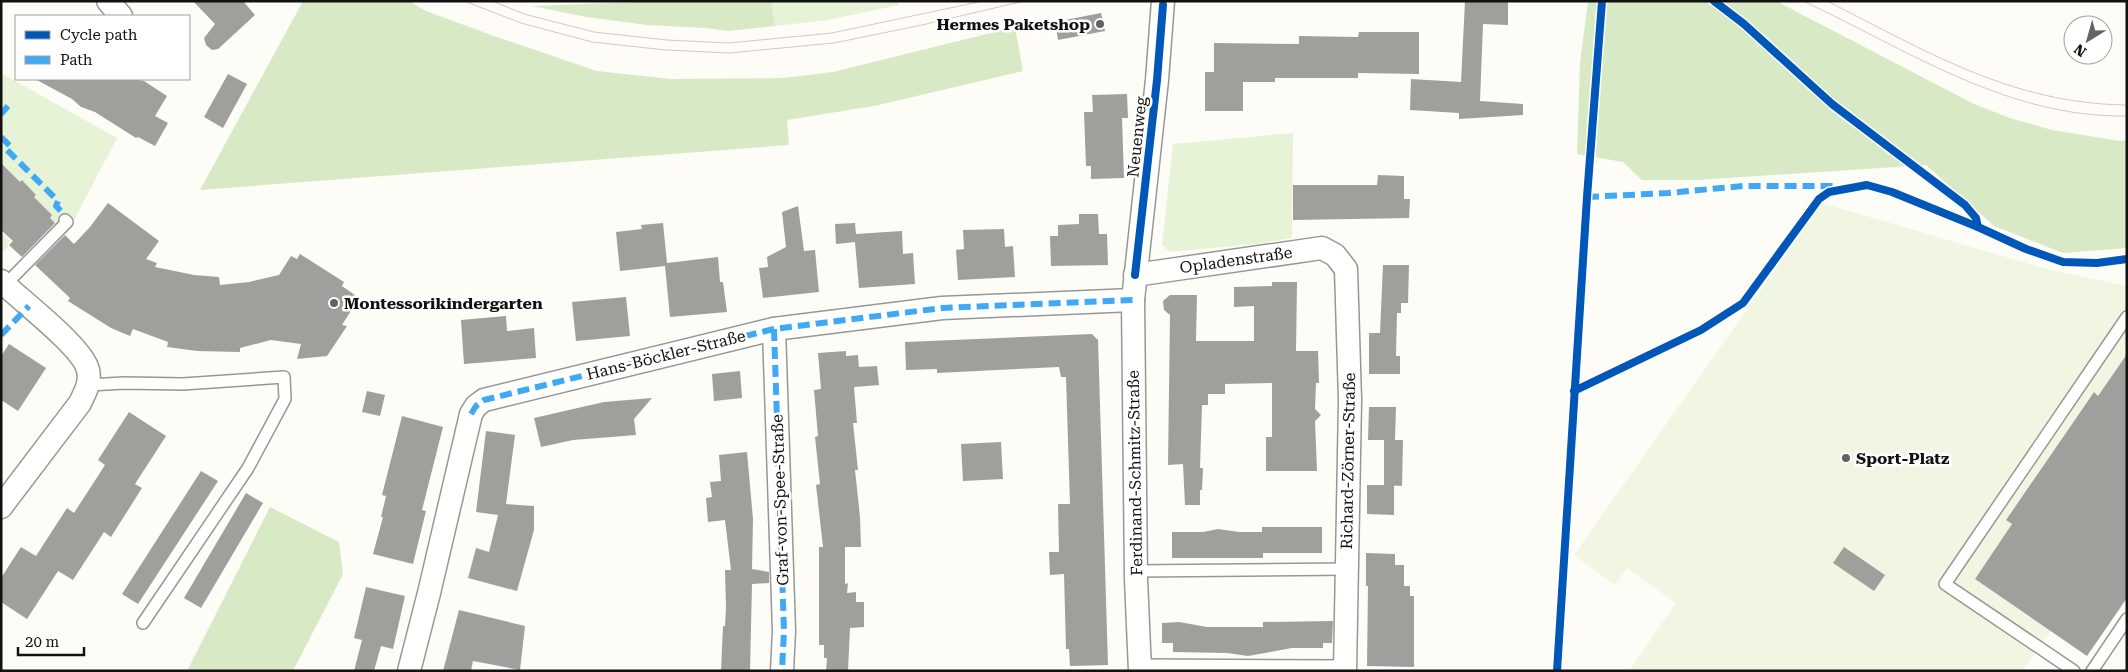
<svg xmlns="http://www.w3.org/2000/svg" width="2128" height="672" viewBox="0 0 2128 672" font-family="'Roboto Serif',serif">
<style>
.green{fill:#e7f3d7}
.forest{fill:#d8eac5}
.pitch{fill:#f0f6e1}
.building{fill:#a19f9c}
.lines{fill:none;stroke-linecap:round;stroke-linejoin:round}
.lane-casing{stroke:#979795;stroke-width:14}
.street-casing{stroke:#979795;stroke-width:25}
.lane{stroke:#fffffe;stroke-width:11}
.street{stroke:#fffffe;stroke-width:22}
.tram{stroke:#d9c6c7;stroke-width:1}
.quiet{stroke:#3fa9f5;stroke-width:6;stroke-dasharray:12 6;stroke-linecap:butt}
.cycleway-casing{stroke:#fff;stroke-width:11}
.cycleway{stroke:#0057b8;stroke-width:8}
.poi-dot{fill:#646362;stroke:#fff;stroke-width:2}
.labels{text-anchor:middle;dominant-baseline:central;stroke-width:5;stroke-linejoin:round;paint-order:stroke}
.poi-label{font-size:16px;font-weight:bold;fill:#111;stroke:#fff;text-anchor:start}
.street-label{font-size:16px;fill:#111;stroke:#fff}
</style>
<rect width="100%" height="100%" fill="#fdfcf7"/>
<!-- green -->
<g class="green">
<polygon points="771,1 898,1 899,5 828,20 775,26"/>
<polygon points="1,73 117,138 74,220 67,214 57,225 50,218 52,215 34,197 36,195 23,181 20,182 1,163"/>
<polygon points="1293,133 1292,238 1256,244 1170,252 1162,245 1173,144"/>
<polygon points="1,232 10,241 7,244 9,246 1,254"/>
</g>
<!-- forest -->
<g class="forest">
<polygon points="303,1 409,1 426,11 494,36 597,71 671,79 782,78 833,72 1015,27 1023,71 874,106 787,120 789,145 200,190"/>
<polygon points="667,1 771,1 775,26 728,31 706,28 647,25 586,17 532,6"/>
<polygon points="1588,1 1776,1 1974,104 2010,118 2052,130 2120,141 2127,140 2127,248 2063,253 1994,226 1926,165 1698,180 1642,180 1623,162 1577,154 1580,63"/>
<polygon points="270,507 339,542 343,574 293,671 187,671"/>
</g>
<!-- pitch -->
<polygon class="pitch" points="1822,203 2050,270 2127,286 2127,354 2098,396 2093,393 2006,520 2012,524 1975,579 2051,631 2022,671 1629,671 1676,603 1627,568 1615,585 1574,555"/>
<!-- building -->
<g class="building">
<polygon points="193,1 243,1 255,15 218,49 212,50 206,45 204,38 215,24"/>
<polygon points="1465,1 1508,1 1508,25 1483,24 1480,101 1523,104 1523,115 1459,119 1459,113 1410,110 1411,79 1461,82"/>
<polygon points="1101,13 1105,31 1058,40 1055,22"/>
<polygon points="1359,32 1419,32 1419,74 1358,73 1358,78 1275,78 1275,82 1243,82 1243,111 1205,111 1205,72 1214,72 1214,43 1299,44 1299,36 1358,37"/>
<polygon points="228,74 247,84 223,128 204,117"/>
<polygon points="35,79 134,79 144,81 167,96 155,116 168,123 155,146 138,137 136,138 95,112 81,107 72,99"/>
<polygon points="1127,94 1128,118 1122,118 1124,178 1091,179 1091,166 1086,166 1084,112 1093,112 1092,95"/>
<polygon points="1,163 20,182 22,180 36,195 34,197 52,215 50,218 55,223 22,257 9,245 13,241 1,230"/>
<polygon points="1378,175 1404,176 1404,199 1410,199 1409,218 1293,220 1293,185 1377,185"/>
<polygon points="108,203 159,241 146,259 157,263 155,267 194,275 219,277 220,285 249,282 279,275 291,256 297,259 300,254 344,282 342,286 359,298 342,325 347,326 327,356 297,359 301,344 271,340 240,348 240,352 197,351 167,347 168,342 133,329 130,336 111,328 68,301 70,298 35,265 65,235 74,244 90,227"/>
<polygon points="798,206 804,251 815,250 819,292 763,298 759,268 768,267 767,257 786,247 782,212"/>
<polygon points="1079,214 1098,214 1099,234 1107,234 1108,265 1051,266 1050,236 1058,236 1058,225 1079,224"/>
<polygon points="663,223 667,263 718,257 720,282 723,282 727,312 670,317 665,266 620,271 616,232 642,229 641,225"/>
<polygon points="855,223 856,234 902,231 903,254 913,253 915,284 859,288 855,242 836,244 835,224"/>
<polygon points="1004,229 1005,247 1013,246 1015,277 958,280 956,250 964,249 963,230"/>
<polygon points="1383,265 1409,265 1408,303 1401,303 1401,313 1397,313 1396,356 1400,356 1400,374 1369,374 1369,333 1380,333"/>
<polygon points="1272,282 1297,282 1296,351 1318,351 1319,383 1316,383 1315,409 1321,415 1315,421 1317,471 1266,471 1266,437 1272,437 1272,383 1225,384 1225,394 1208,394 1208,405 1202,405 1200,468 1203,468 1202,490 1200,490 1200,505 1185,505 1183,464 1168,465 1170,315 1164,310 1163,301 1170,295 1197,295 1196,341 1254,341 1254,306 1234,307 1234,287 1272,286"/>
<polygon points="626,297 630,336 576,341 572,302"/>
<polygon points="506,316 507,331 534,328 536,358 464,364 461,320"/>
<polygon points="1092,334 1098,340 1108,665 1070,666 1069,649 1066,649 1064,574 1050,575 1049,552 1059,552 1058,504 1070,504 1066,377 1061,377 1059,367 937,373 937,369 906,370 905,342"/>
<polygon points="9,344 46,368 18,411 1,400 1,356"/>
<polygon points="846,351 846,356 858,355 859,367 877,366 879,385 854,387 857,423 853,423 858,470 855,470 860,517 861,547 845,547 845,584 848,583 847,593 856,592 856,602 864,602 864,627 850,628 848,671 826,671 827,658 824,658 824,645 819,645 819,547 823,547 816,485 820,484 815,437 818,436 814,390 821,389 818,353"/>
<polygon points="2127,354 2127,598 2087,656 1975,579 2012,524 2006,520 2094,392 2098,396"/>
<polygon points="740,371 742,398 714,401 712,374"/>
<polygon points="367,391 385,395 380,416 362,412"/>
<polygon points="652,398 634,419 636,435 573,440 541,447 534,418 604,402"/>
<polygon points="1369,407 1396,407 1395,440 1403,440 1402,486 1384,485 1384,440 1368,440"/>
<polygon points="129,412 166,436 135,484 142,488 111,537 104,532 73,580 58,571 27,619 1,602 1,578 21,547 36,556 67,508 74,513 105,465 98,460"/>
<polygon points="402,416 443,427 422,510 426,511 413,564 373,554 383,517 381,517 386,496 382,495"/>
<polygon points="486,431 515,435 506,504 534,506 534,530 517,591 468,578 476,548 489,552 498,515 476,512"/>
<polygon points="1001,442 1003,479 963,481 961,444"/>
<polygon points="747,452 753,519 752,569 769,572 769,583 752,584 750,671 721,671 723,626 725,626 726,608 725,570 731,570 725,520 708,522 706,498 712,497 710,482 721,481 719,455"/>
<polygon points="201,471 218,481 138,604 122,594"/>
<polygon points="1367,485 1394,485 1394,515 1367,514"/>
<polygon points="246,493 263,503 201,608 184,598"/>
<polygon points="1262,527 1322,527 1322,553 1263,553 1263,558 1172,558 1172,532 1203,532 1218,529 1239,532 1262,532"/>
<polygon points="1844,547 1885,575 1874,591 1833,563"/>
<polygon points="1366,553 1395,554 1395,565 1404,565 1404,586 1410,586 1410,596 1414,596 1414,667 1367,666 1368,586 1366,586"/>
<polygon points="366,587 405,596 393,649 381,646 374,671 354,671 362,640 354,638"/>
<polygon points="459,610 525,626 520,670 473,661 471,671 443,671"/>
<polygon points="1333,621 1332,643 1323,643 1323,648 1292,648 1248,656 1227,653 1173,652 1173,643 1162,643 1162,623 1179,622 1207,627 1263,627 1263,622"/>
</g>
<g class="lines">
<defs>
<g id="lane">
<polyline points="5,285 67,222 65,220"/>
<polyline points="89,385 124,383 183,384 284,377 285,399 248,468 143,623"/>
<polyline points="1136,571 1347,569"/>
<polyline points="1140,665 1345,666"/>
<polyline points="2074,671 1945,584 2127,317"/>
<polyline points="2092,671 2127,619"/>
</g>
<g id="street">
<polyline points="108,1 121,16"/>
<polyline points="1135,275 1322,248 1335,255 1346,269 1350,400 1345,671"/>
<path d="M1,281c19,19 82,66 87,89 3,13 -3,22 -8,33l-79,104"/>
<polyline points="774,329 784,631 782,671"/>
<polyline points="409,671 429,593 471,414 476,406 484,400 774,329 942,308 1133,300"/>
<polyline points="1140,671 1136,579 1133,300 1157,80 1163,1"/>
</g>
</defs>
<!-- lane casing -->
<use href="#lane" class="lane-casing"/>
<!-- street casing -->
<use href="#street" class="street-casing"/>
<!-- lane -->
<use href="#lane" class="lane"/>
<!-- street -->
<use href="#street" class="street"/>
<!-- tram -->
<g class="tram">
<polyline points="464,1 521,23 592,42 666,50 729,53 834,43 922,25 1024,1"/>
<polyline points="492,1 524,14 594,32 667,40 729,43 832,33 983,1"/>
<path d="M1803,1c105,49 204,117 324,115"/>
<path d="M1827,1c99,50 185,103 300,104"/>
</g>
<!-- quiet -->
<g class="quiet">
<polyline points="1,114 8,106"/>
<polyline points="1,137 10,146 7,150 58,201 56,206 63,213"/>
<polyline points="1587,197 1668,193 1743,186 1837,186"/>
<polyline points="774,329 784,631 782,671"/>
<polyline points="1,335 29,306"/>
<polyline points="471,414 476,406 484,400 774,329 942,308 1133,300"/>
</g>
<defs>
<g id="cycleway">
<polyline points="1714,1 1744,24 1832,104 1965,205 1976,218 1978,227"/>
<polyline points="1135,275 1157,80 1163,5"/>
<polyline points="1574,391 1701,330 1743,303 1819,199 1829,192 1867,185 1892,192 1978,227 2026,249 2063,262 2097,263 2127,259"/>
<polyline points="1557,671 1587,197 1602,1"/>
</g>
</defs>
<!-- cycleway casing -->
<use href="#cycleway" class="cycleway-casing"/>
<!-- cycleway -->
<use href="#cycleway" class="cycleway"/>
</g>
<!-- markers -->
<g class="poi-dot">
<circle cx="1100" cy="24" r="5"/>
<circle cx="334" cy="303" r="5"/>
<circle cx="1846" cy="458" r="5"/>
</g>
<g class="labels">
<!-- poi labels -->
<g class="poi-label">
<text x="1090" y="24" text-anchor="end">Hermes Paketshop</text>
<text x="344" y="303">Montessorikindergarten</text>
<text x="1856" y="458">Sport-Platz</text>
</g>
<!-- street labels -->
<g class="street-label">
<text transform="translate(1137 137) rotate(-84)">Neuenweg</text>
<text transform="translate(1236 260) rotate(-8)">Opladenstraße</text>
<text transform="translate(666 355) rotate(-14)">Hans-Böckler-Straße</text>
<text transform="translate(1348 461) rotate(-89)">Richard-Zörner-Straße</text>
<text transform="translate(1135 473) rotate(-91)">Ferdinand-Schmitz-Straße</text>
<text transform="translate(780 500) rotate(-92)">Graf-von-Spee-Straße</text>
</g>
</g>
<!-- border -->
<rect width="2128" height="672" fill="none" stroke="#111111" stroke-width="5"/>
<!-- legend -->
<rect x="15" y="15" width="175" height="65" fill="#ffffff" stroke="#a0a0a0"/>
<rect x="25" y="31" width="25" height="8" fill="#0057b8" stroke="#a0a0a0"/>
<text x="60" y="40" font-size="15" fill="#111111">Cycle path</text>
<rect x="25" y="56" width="25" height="8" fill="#3fa9f5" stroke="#a0a0a0"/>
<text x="60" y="65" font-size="15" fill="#111111">Path</text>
<!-- north arrow -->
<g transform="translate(2088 40) rotate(217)"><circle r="24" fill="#ffffff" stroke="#a0a0a0"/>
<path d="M0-4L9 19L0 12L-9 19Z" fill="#646362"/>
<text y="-8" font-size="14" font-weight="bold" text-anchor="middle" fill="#111111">N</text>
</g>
<!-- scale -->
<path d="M18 647v8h66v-8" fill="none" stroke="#111111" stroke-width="2.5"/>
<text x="25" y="647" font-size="15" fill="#111111" stroke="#ffffff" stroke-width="4" paint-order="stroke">20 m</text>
</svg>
